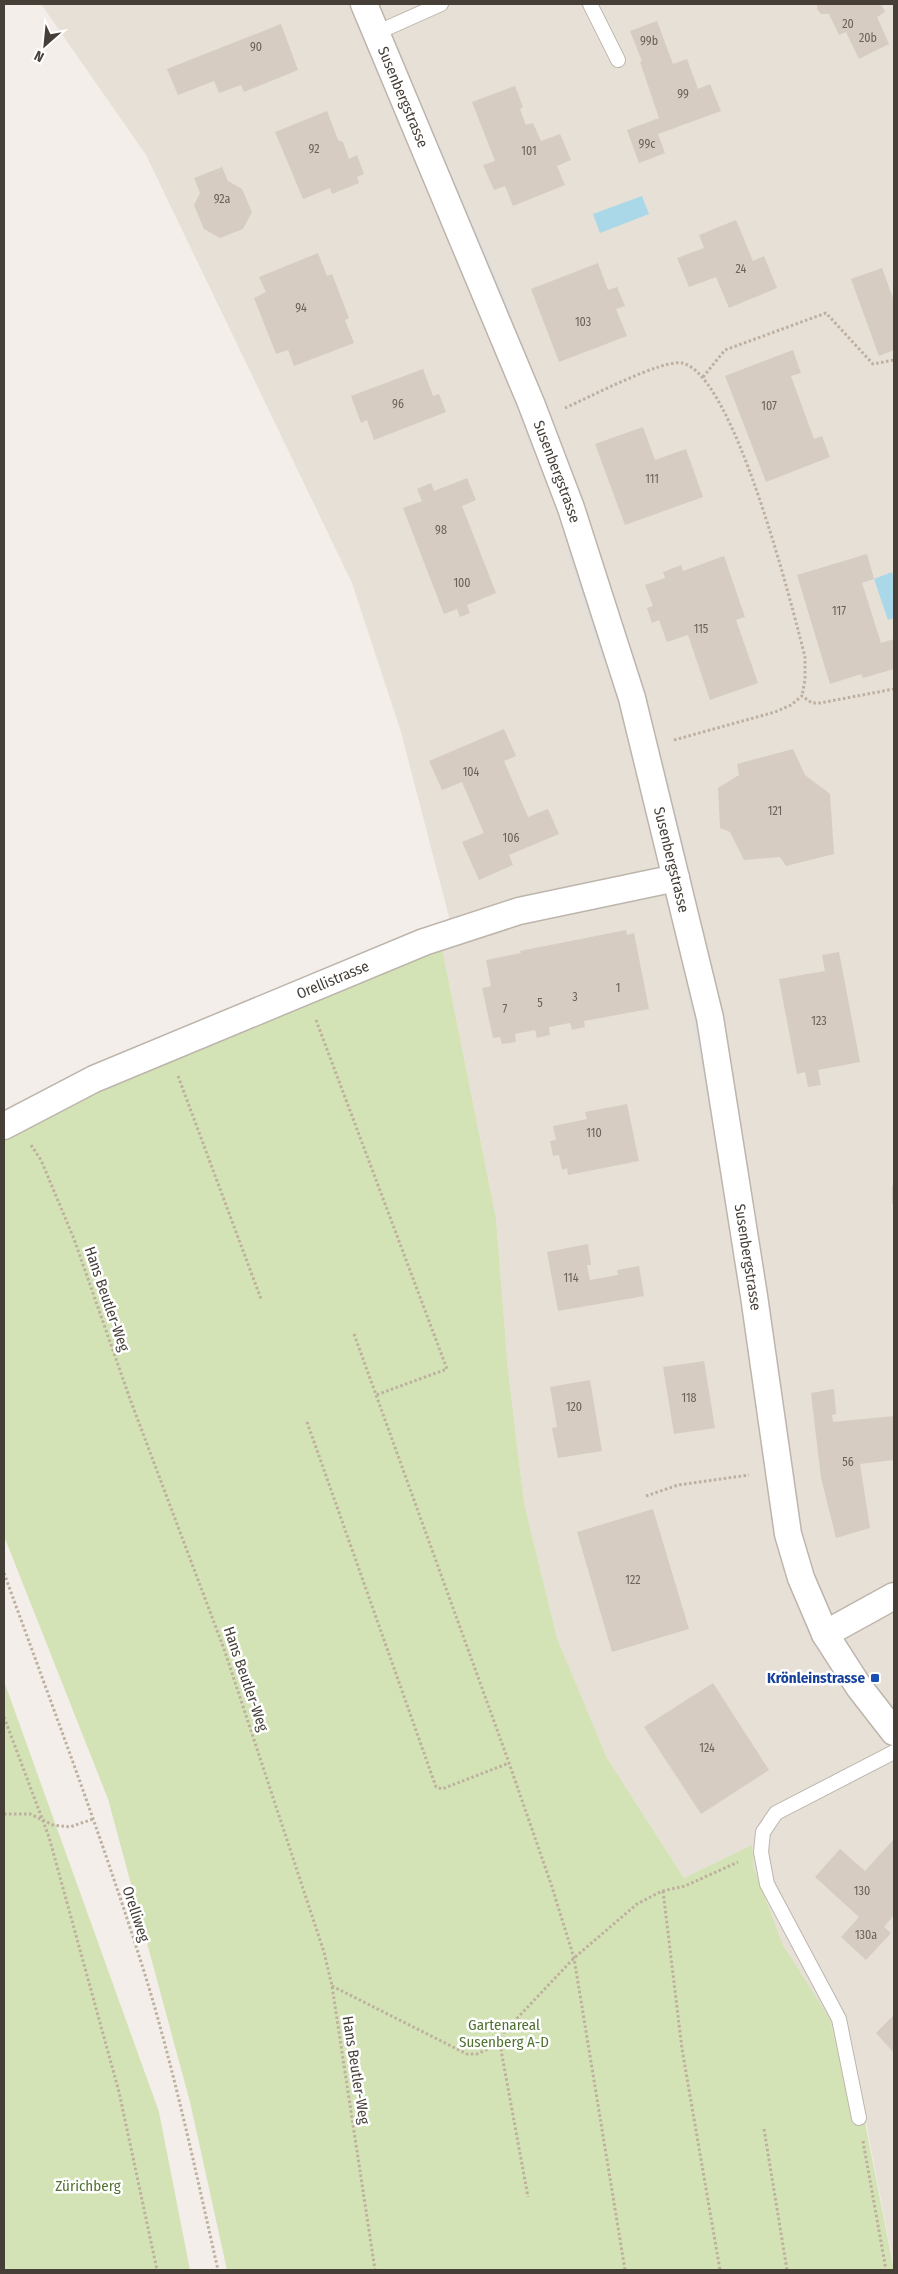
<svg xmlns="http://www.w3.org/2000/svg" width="898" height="2274" viewBox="0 0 898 2274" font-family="'Fira Sans Condensed',sans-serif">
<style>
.residential{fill:#e6e0d7}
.green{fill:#d4e3b6}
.parking{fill:#e1dfdd}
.water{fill:#abd8e9}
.building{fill:#d6ccc2}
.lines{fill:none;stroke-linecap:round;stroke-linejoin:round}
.lane-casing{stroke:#bdb5ac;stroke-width:16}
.street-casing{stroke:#bdb5ac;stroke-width:29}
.path{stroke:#beaf9f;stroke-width:3;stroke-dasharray:2.5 2.5;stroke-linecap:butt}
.lane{stroke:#fff;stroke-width:14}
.street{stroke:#fff;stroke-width:26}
.transit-dot{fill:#1a4fb4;stroke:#fff;stroke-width:2}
.labels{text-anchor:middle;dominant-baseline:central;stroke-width:5;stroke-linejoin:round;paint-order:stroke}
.number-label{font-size:12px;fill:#6a625a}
.street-label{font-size:15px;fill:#463f38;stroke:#fff}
.transit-label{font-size:15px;font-weight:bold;fill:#164399;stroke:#fff;text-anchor:end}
.park-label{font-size:15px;fill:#517231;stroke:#fff}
</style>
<rect width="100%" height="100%" fill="#f3eee9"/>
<!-- residential -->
<polygon class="residential" points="41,4 894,4 894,2268 865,2117 853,2118 830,2020 783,1945 754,1868 752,1846 684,1878 607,1758 557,1638 524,1503 508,1370 496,1218 442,948 449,917 401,732 352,583 146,155"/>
<!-- green -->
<g class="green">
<polygon points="442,948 496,1218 508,1370 524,1503 557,1638 607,1758 684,1878 752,1845 754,1868 783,1945 830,2019 853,2118 864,2117 894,2270 227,2270 190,2102 108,1799 4,1536 4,1137 41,1114"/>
<polygon points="4,1681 159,2112 190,2270 4,2270"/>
</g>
<!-- parking -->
<g class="parking">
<polygon points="404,63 512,313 503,316 394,66"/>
<polygon points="523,401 543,449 532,451 515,402"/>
<polygon points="578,548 612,660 603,661 567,550"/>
<polygon points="664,763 687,858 678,859 655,764"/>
<polygon points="692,966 717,1102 708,1101 683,967"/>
</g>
<!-- water -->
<g class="water">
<polygon points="642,196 649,214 600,233 593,214"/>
<polygon points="892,572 894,579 894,618 888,620 874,579"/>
</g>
<!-- building -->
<g class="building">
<polygon points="817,4 881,4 885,12 877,17 889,44 859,59 846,32 839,35 829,14 821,14 817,9"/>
<polygon points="657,21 673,64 687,59 698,89 710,84 721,111 658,134 665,153 639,163 627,130 659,118 640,62 642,61 630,31"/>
<polygon points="281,24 298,70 244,92 241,85 219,93 214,81 178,95 167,69"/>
<polygon points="515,86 523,107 520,109 526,125 533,123 541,141 560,134 571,160 557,166 565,185 513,206 505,186 494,190 483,165 495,161 472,102"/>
<polygon points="327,111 338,140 343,142 349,159 357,155 364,174 357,177 359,183 332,194 330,188 303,199 275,132"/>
<polygon points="222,167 228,181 242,189 252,212 243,229 220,238 204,229 194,205 200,193 194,178"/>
<polygon points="736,220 753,261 764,256 777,288 729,308 716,277 689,287 677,258 704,248 699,235"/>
<polygon points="318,253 327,276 332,274 349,318 345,320 354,343 294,366 288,350 276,354 254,298 266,292 259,277"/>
<polygon points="598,263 608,290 617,287 625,306 616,309 627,336 559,362 531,289"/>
<polygon points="882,268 894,301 894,350 879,356 851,279"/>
<polygon points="793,350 801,373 791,376 814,439 822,436 830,457 766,482 725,376"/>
<polygon points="423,369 433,396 439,394 446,412 374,440 367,420 361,423 351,396"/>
<polygon points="643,427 655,460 686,449 703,497 625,525 595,444"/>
<polygon points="467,478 476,500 462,506 496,593 467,605 470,613 460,617 457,609 444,614 403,508 422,501 417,489 431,483 434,491"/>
<polygon points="867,554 874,579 862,583 881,643 894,639 894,669 863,678 861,674 830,684 797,575"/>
<polygon points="724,556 745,617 736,620 758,683 710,700 688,635 667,642 659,620 652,623 647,608 653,606 645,585 665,578 663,572 681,565 683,571"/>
<polygon points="504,729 516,756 504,761 528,817 548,809 559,834 509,855 513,865 479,880 462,842 484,833 462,782 442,790 429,761"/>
<polygon points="793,749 805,775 830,794 834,854 786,866 780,857 744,860 730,832 720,828 718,788 739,775 737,764"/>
<polygon points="626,930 627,935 634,933 649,1009 584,1021 585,1027 572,1030 570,1023 549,1027 550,1035 537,1038 535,1030 515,1034 516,1042 502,1044 500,1037 493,1038 482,988 491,986 486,960 521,953 520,951"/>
<polygon points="839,952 860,1062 818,1070 821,1085 808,1087 805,1072 797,1074 779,979 825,971 822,955"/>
<polygon points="627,1104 639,1161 568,1175 567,1168 562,1170 559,1155 553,1156 550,1141 556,1140 553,1126 587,1119 585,1112"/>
<rect x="892" y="1185" width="2" height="19"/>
<polygon points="588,1244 591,1265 587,1265 590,1280 618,1275 617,1270 639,1266 644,1296 558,1311 547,1252"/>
<polygon points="704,1361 715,1428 674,1434 663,1367"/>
<polygon points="590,1380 602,1451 558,1458 552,1428 557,1427 550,1387"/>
<polygon points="834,1389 836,1414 832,1415 833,1422 894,1416 894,1460 860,1464 870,1528 836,1538 821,1478 811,1393"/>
<polygon points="653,1509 689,1629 612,1652 577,1532"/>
<polygon points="713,1683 769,1770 701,1814 644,1727"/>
<polygon points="894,1839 894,1915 884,1927 891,1933 866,1960 841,1937 859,1917 815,1877 840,1849 865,1871"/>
<polygon points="894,2015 894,2053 876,2033"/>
</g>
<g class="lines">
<defs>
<g id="lane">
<polyline points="590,4 618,60"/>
<polyline points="376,33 441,4"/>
<polyline points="859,2118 839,2019 767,1884 761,1852 763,1832 776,1813 894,1752"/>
</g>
<g id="street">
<path id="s1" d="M364,4l167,399 40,105 61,190 78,320 44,278 34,238 13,44 24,56 34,53 35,45"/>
<path id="s2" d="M4,1126l90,-47 330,-137 95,-31 157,-33"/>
<polyline points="825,1634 894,1596"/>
</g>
</defs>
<!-- lane casing -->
<use href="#lane" class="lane-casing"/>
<!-- street casing -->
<use href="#street" class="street-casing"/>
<!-- path -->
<g class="path">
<polyline points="703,377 725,350 826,313 873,364 894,360"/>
<path d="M565,408c23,-10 97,-49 117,-45 52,11 110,243 123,294v23l-3,16"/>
<polyline points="674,740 775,712 791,705 802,696 812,703 820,703 894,689"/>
<polyline points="316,1020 447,1369 376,1395"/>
<polyline points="178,1076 261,1299"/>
<polyline points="31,1145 41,1160 74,1239 130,1399 224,1649 324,1952 332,1986 375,2270"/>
<polyline points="354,1334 508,1760 551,1884 574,1958 625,2270"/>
<polyline points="307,1422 436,1787 442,1789 509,1763"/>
<polyline points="646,1496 678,1485 749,1475"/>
<path d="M4,1573c50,138 103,277 146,418 27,92 47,186 68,279"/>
<polyline points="4,1717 49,1837 119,2092 157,2270"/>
<polyline points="4,1814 30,1814 53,1825 70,1827 93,1819"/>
<polyline points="663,1891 682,2049 720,2270"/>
<polyline points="332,1986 467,2054 477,2054 488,2049 574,1958 637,1904 662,1891 685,1886 738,1862"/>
<polyline points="499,2039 528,2197"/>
<polyline points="764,2129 787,2270"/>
<polyline points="863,2141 886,2270"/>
</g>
<!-- lane -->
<use href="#lane" class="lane"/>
<!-- street -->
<use href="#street" class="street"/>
</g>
<!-- markers -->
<rect class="transit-dot" x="870" y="1673" width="10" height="10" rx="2.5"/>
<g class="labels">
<!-- number labels -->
<g class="number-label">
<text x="848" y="24">20</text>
<text x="868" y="38">20b</text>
<text x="649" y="41">99b</text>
<text x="256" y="47">90</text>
<text x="683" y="94">99</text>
<text x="647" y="144">99c</text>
<text x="314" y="149">92</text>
<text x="529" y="151">101</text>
<text x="222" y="199">92a</text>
<text x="741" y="269">24</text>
<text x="301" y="308">94</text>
<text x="583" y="322">103</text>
<text x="398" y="404">96</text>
<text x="769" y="406">107</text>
<text x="652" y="479">111</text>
<text x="441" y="530">98</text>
<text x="462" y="583">100</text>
<text x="839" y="611">117</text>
<text x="701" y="629">115</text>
<text x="471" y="772">104</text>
<text x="775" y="811">121</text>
<text x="511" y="838">106</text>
<text x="618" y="988">1</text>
<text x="575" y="997">3</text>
<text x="540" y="1003">5</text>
<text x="505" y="1009">7</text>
<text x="819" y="1021">123</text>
<text x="594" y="1133">110</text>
<text x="571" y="1278">114</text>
<text x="689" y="1398">118</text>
<text x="574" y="1407">120</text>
<text x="848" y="1462">56</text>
<text x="633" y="1580">122</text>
<text x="707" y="1748">124</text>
<text x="862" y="1891">130</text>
<text x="866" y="1935">130a</text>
</g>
<!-- street labels -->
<g class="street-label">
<text stroke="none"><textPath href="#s1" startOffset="101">Susenbergstrasse</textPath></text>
<text stroke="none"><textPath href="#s1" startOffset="506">Susenbergstrasse</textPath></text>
<text stroke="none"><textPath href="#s1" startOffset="911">Susenbergstrasse</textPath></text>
<text stroke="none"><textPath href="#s2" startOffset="360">Orellistrasse</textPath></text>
<text stroke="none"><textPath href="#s1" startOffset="1316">Susenbergstrasse</textPath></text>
<text transform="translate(107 1299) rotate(71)">Hans Beutler-Weg</text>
<text transform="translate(246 1679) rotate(71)">Hans Beutler-Weg</text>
<text transform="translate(136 1914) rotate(72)">Orelliweg</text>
<text transform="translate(356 2070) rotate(81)">Hans Beutler-Weg</text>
</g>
<!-- transit labels -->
<g class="transit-label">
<text x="865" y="1678">Krönleinstrasse</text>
</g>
<!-- park labels -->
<g class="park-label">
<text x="504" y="2025">Gartenareal<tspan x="504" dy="17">Susenberg A-D</tspan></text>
<text x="88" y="2186">Zürichberg</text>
</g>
</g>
<!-- border -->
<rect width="898" height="2274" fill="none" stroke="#463f38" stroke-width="10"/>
<!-- north arrow -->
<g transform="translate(45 45) rotate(207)" stroke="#ffffff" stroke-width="4" paint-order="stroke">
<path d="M0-4L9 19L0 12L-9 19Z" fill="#463f38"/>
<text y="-8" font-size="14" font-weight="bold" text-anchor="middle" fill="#463f38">N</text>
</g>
</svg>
